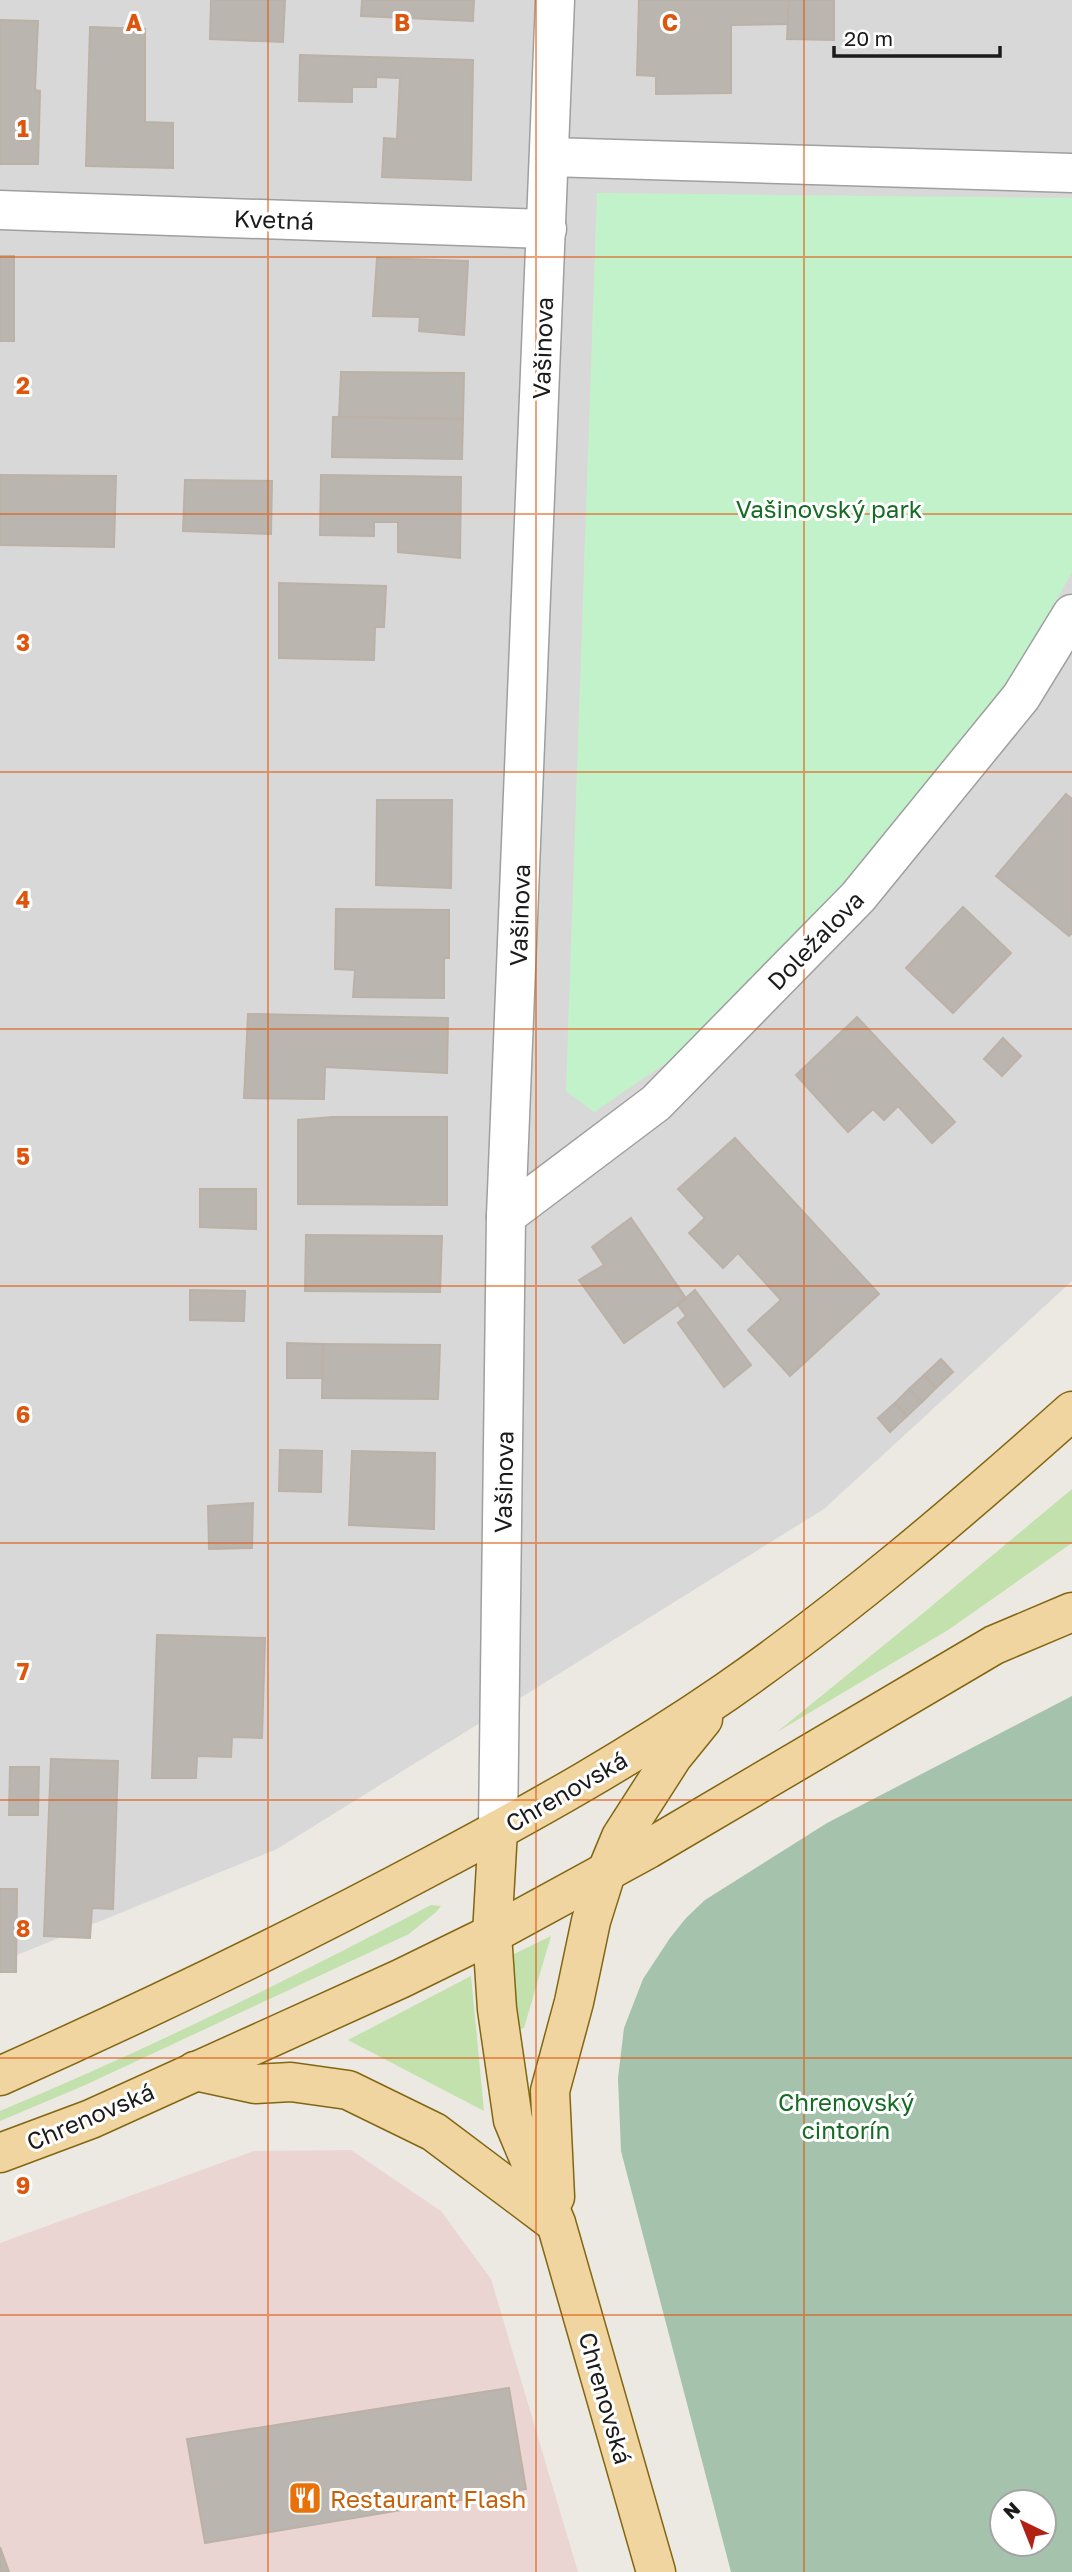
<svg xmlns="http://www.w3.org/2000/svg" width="1072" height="2572" viewBox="0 0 1072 2572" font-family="'Golos Text',sans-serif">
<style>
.residential{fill:#d9d8d8}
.commercial{fill:#ebd5d2}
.grass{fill:#c2e1ac}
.cemetery{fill:#a5c2ac;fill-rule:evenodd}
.park{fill:#c2f2ca}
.building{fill:#bbb5af;stroke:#bbb1a6;stroke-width:2}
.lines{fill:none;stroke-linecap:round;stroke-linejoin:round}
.minor-casing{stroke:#9f9f9f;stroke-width:41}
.major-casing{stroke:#836610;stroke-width:41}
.minor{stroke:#fff;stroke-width:38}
.major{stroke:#f1d5a1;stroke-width:38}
.grid{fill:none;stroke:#de560d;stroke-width:2;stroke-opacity:0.55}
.labels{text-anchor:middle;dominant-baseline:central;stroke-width:6;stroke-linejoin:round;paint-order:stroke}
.street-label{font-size:24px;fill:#1b1b1b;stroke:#fff}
.park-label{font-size:24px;fill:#166c24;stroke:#fff}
.food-label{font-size:24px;fill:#c56008;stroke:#fff;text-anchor:start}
.grid-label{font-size:23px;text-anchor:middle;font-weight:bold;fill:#de560d;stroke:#fff;stroke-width:6;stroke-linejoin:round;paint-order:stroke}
</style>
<rect width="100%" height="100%" fill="#ebe9e2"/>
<!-- residential -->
<polygon class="residential" points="0,0 1072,0 1072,1281 824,1509 277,1849 0,1962"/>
<!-- commercial -->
<polygon class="commercial" points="351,2150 441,2211 491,2279 578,2572 0,2572 0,2243 254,2151"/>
<!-- grass -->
<g class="grass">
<polygon points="1072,1489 1072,1543 948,1630 777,1732 916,1619"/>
<path d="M431,1905l10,1 -5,6 -27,22 -326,152 -83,35v-10c147,-61 290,-132 431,-206z"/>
<polygon points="551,1936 524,2028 515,2030 510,1956"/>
<polygon points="471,1976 484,2111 348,2040"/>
</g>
<!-- cemetery -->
<path class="cemetery" d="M1072,1696v876h-341l-110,-421 -3,-73 6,-50 19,-49 27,-41 16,-20 19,-18 122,-77zM1002,2502h42v42h-42z"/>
<!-- park -->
<polygon class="park" points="597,193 1072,198 1072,572 1032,644 942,776 838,895 688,1048 594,1112 566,1091"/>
<!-- building -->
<g class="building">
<polygon points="211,0 285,0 283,42 210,39"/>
<polygon points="362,0 474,0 473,21 361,16"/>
<polygon points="639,0 789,0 788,24 731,25 731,93 656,94 656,76 637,75"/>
<polygon points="789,0 834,0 834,40 787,39"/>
<polygon points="0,20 38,21 35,90 40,91 38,164 0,164"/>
<polygon points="90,27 145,29 145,122 173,123 173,168 86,166"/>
<polygon points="300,55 473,60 471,180 382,177 384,138 397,139 400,78 376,77 376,87 352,87 352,102 299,101"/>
<rect x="0" y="256" width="14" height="85"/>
<polygon points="377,258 468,261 464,335 419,331 420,317 373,316"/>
<polygon points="341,372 464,373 463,419 339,417"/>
<polygon points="333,417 463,419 462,459 332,457"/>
<polygon points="0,475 116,476 114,547 0,545"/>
<polygon points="321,475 461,477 460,558 398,552 398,522 374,522 374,536 320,535"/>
<polygon points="185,480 272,481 271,534 183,531"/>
<polygon points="279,583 386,586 384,627 375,627 374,660 279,658"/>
<polygon points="1066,794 1072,799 1072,933 1069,936 996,876"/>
<polygon points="377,800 452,800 451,888 376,885"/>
<polygon points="963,907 1011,953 953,1013 906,968"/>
<polygon points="336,909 449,910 449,958 444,958 444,998 353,997 355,970 335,969"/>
<polygon points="248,1014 448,1018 447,1073 325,1067 324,1099 244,1098"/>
<polygon points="857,1017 955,1122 932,1143 898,1106 884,1120 873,1109 848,1132 796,1075"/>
<polygon points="1003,1038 1021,1056 1002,1076 984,1059"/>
<polygon points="332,1117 447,1117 447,1205 298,1204 298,1120"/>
<polygon points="735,1138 879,1294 790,1376 748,1330 781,1300 738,1253 723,1268 689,1233 705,1218 678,1189"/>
<polygon points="200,1189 256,1189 256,1229 200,1227"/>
<polygon points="631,1218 685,1297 678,1305 624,1343 579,1280 604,1265 592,1247"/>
<polygon points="306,1235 442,1236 440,1292 305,1291"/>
<polygon points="190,1290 245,1291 244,1321 190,1320"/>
<polygon points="695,1290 751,1365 724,1387 678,1323 686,1316 678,1305"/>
<polygon points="287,1343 323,1344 323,1378 287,1378"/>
<polygon points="323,1344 440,1345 438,1399 322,1398"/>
<polygon points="941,1359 953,1372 936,1388 924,1375"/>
<polygon points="924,1375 936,1388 922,1402 909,1389"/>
<polygon points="909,1389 922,1402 907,1416 895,1403"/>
<polygon points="895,1403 907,1416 890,1432 878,1418"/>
<polygon points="280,1450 322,1451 321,1492 279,1491"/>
<polygon points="352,1451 435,1453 434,1529 349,1525"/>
<polygon points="253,1503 252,1548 209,1549 208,1506"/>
<polygon points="157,1635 265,1638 262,1738 232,1737 231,1757 197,1756 196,1778 152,1778"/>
<polygon points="51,1759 118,1761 113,1909 92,1908 90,1938 44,1936"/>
<polygon points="10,1767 39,1767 38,1815 9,1815"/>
<polygon points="0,1889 17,1889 16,1972 0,1972"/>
<polygon points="509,2388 526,2489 205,2543 187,2439"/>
<polygon points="0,2547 9,2572 0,2572"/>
</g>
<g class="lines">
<defs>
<g id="minor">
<polyline points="549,157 1072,173"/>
<polyline points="0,210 547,229"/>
<polyline points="506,1216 656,1103 858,897 1021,697 1072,614"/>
<polyline points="498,1830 506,1216 555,0"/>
</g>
<g id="major">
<polyline points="498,1830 492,1934 497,2009 513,2120 556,2223 656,2572"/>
<polyline points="195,2071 255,2084 291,2082 348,2090 434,2132 554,2222"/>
<path d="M0,2076c148,-66 293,-136 435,-212 100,-53 198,-108 291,-172 122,-85 235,-182 346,-281"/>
<polyline points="0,2153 91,2119 400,1979 492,1934 648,1849 994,1645 1072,1612"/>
<polyline points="555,2197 550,2091 574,2002 591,1921 606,1873 621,1837 673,1756 703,1719"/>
</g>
</defs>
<!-- minor casing -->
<use href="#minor" class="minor-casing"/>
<!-- major casing -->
<use href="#major" class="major-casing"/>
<!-- minor -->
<use href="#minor" class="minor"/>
<!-- major -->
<use href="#major" class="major"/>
</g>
<!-- grid -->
<path class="grid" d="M268,0v2572M536,0v2572M804,0v2572M0,257h1072M0,514h1072M0,772h1072M0,1029h1072M0,1286h1072M0,1543h1072M0,1800h1072M0,2058h1072M0,2315h1072"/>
<!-- icons -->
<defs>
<symbol id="restaurant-square" viewBox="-11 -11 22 22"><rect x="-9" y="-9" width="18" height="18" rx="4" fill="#e8710a" stroke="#fff"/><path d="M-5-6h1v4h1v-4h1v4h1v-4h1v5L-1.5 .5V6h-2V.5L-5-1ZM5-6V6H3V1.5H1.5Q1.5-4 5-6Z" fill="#fff"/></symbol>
</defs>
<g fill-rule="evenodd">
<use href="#restaurant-square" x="286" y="2479" width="38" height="38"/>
</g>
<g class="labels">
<!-- street labels -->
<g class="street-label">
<text transform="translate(274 219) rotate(2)">Kvetná</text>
<text transform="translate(542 348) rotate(-88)">Vašinova</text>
<text transform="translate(519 915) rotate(-88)">Vašinova</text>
<text transform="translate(815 940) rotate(-46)">Doležalova</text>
<text transform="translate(503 1482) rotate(-89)">Vašinova</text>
<text transform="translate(566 1791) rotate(-30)">Chrenovská</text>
<text transform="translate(90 2116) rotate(-23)">Chrenovská</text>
<text transform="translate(606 2398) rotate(74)">Chrenovská</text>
</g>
<!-- park labels -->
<g class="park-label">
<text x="829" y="508">Vašinovský park</text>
<text x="846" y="2101">Chrenovský<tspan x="846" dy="28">cintorín</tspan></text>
</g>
<!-- food labels -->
<g class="food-label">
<text x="330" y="2498">Restaurant Flash</text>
</g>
</g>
<g class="grid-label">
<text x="134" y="31">A</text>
<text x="402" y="31">B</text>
<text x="670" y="31">C</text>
<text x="23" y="137">1</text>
<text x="23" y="394">2</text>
<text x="23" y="651">3</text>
<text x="23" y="908">4</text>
<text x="23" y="1165">5</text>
<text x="23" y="1423">6</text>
<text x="23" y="1680">7</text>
<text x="23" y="1937">8</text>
<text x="23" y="2194">9</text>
</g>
<!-- north arrow -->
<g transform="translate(1023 2523) rotate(317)"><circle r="33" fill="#ffffff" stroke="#a4a4a4" stroke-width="2"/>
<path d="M0-5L12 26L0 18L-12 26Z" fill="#b12215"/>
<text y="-10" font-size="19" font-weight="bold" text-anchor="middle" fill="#1b1b1b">N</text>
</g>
<!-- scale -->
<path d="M834 46v10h166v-10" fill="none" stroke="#1b1b1b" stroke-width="3.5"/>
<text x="844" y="46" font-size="21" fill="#1b1b1b" stroke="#ffffff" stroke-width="5" paint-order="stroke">20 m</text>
</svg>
